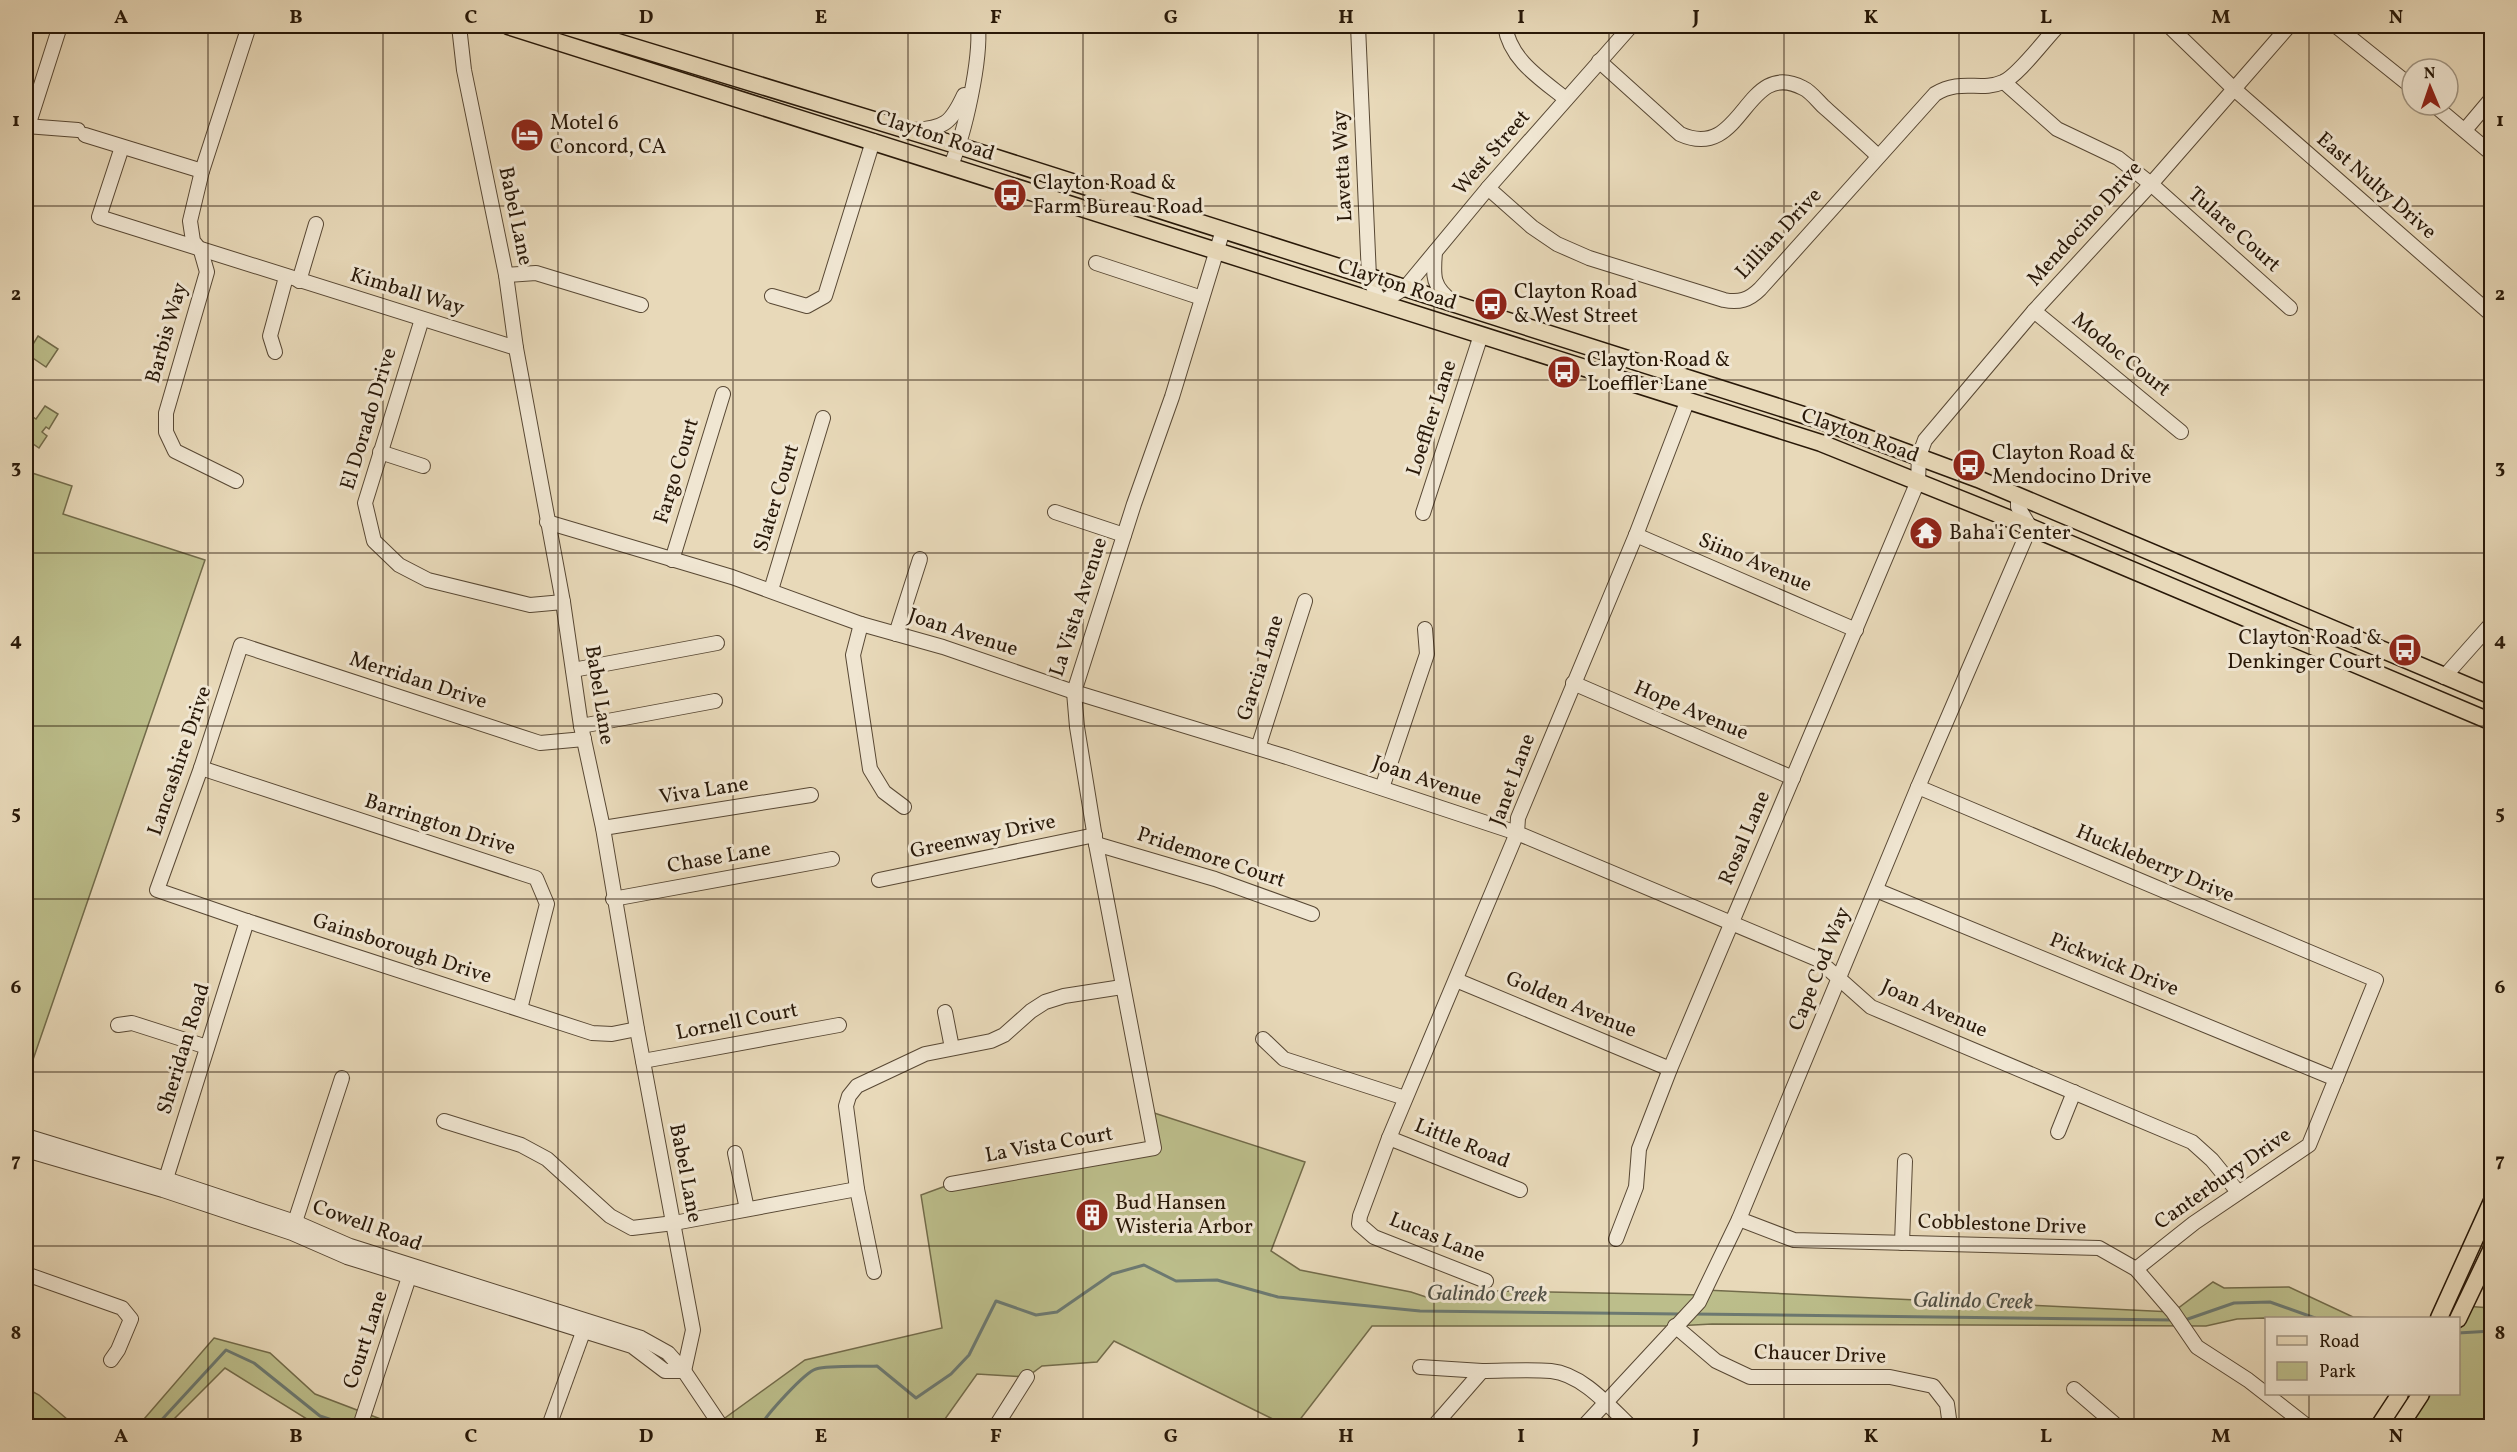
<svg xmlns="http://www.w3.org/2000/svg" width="2517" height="1452" viewBox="0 0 2517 1452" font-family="Vollkorn,serif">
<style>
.green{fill:#bcbe8b;stroke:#726b4a;stroke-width:1.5}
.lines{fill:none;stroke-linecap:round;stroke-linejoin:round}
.stream{stroke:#6c7971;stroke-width:3}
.minor-casing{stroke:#584834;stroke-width:16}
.major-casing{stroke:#281808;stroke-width:19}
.minor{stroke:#f0e6d2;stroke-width:14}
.major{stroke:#e8d9b9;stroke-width:16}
.grid{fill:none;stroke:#281808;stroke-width:1.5;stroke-opacity:0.55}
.labels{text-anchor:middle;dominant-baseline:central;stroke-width:6;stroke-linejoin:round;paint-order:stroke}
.poi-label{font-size:21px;fill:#281808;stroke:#f0e6d2;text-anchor:start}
.street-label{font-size:21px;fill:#281808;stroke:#f0e6d2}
.water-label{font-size:22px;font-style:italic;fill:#505045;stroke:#f0e6d2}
.neatline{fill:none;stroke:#281808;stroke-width:2}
.grid-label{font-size:20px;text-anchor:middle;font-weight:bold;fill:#281808}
</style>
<rect width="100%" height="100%" fill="#e8d9b9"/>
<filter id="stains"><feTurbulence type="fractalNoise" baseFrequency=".00333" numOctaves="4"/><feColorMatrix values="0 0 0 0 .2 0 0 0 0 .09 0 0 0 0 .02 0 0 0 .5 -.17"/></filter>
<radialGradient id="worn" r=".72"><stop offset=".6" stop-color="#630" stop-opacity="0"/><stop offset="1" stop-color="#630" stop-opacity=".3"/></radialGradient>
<!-- green -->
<g class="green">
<polygon points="38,336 58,349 46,367 27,354"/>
<polygon points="45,406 58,414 49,429 46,427 42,432 47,436 39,448 26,439 26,422 30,415 36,419"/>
<polygon points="26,471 72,486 63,514 205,560 26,1080"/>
<polygon points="1148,1111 1305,1162 1271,1251 1300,1270 1411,1292 1432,1299 1497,1291 1702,1295 1705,1290 2173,1312 2213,1282 2224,1288 2289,1287 2353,1317 2375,1318 2266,1319 2264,1318 2237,1319 2206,1326 1712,1324 1675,1326 1372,1326 1295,1426 1287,1426 1114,1341 1097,1362 1042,1366 1027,1377 977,1374 940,1426 721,1426 718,1423 805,1360 942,1328 921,1195 951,1184 1154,1148"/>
<polygon points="2464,1306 2491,1308 2491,1426 2423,1426 2406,1417 2421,1394 2458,1394 2459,1319"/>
<polygon points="214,1338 270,1353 315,1394 399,1426 318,1426 225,1368 167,1426 138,1426"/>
<polygon points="26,1388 39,1395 75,1426 26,1426"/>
</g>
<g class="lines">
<!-- stream -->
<g class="stream">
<polyline points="1693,1314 2172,1320"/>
<polyline points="2185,1320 2234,1303 2270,1302 2315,1318"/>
<polyline points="2458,1333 2492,1331"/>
<polyline points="26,1413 42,1426"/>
<polyline points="156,1426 226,1350 254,1363 320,1416 350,1426"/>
<path d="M761,1426c4,-10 44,-54 55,-57 14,-4 45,-2 61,-3l39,32 35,-24 18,-19 27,-54 40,14 21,-3 55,-38 32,-9 32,16 41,-1 61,17 142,14 260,3"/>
</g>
<defs>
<g id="minor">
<polyline points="459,26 464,70 506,275 516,348 563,602 581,726 603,828 637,1029 693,1330 684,1371"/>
<polyline points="1358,26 1369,277 1380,303 1405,288 1488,188 1631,26"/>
<path d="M1505,26c5,34 36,53 61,73"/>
<polyline points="2169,26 2233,88 2492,315"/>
<polyline points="2336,26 2412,87"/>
<path d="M1599,61l81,73c64,29 64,-77 123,-46 7,3 14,12 20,18 19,17 37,33 55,50"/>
<polyline points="2004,82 2057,129 2118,158 2151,184 2290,308"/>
<polyline points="2434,105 2492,154"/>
<polyline points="26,126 78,130"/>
<polyline points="28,126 60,26"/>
<path d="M914,130c31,-2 37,-7 50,-35"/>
<polyline points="2465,130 2492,98"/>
<polyline points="85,135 202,171"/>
<polyline points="122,147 99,217 516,348"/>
<path d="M951,165c14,-32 30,-105 27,-139"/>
<path d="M1488,188l44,39 25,17 32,14 135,42c15,3 25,0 36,-11l175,-195c27,-16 45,-2 68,-12 15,-6 42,-43 55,-56"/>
<path d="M1435,252c-2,24 -3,35 18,50"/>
<polyline points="1096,263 1202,298"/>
<polyline points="506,275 536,273 641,305"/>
<polyline points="299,281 316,224"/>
<polyline points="772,296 807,306 825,296 873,141"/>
<polyline points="2034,311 2181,432"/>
<polyline points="422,319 365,503 374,541 399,565 428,580 530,605 563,602"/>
<polyline points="275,352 270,336 286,277"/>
<polyline points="380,452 423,466"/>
<polyline points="236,481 175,451 166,432 166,413 207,272 201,251 193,241 190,221 202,171 249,26"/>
<polyline points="1055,512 1124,535"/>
<polyline points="1423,513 1481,335"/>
<polyline points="547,522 732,577 861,624 943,647 1074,692 1287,757 1517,833 1817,959 1871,1007 2192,1142 2212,1160 2238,1192"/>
<polyline points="1636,535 1856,630"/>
<polyline points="672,560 723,394"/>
<polyline points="771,590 823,418"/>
<polyline points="861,624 853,655 870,769 884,792 904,807"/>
<polyline points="896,634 920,559"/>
<polyline points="573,670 717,643"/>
<polyline points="2444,677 2492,623"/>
<polyline points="1573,683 1793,778"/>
<polyline points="581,726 715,701"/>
<polyline points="584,739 540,743 241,645 201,768 157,890 247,921 592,1033 612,1034 637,1029"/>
<polyline points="1258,748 1305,601"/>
<polyline points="201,768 536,878 547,904 520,1009"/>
<polyline points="1918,787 2376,980 2309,1145 2194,1223 2136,1269"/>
<polyline points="1382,788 1427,654 1425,629"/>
<polyline points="603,828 811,795"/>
<polyline points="1096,844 1215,879 1312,914"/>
<polyline points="879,880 1095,835"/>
<polyline points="1876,890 2336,1079"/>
<polyline points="613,899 832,859"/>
<polyline points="1456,980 1670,1069"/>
<polyline points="945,1012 952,1048"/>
<polyline points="118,1025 132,1023 207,1047"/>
<polyline points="1263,1039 1284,1059 1405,1098"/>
<polyline points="643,1061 839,1025"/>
<polyline points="444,1121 521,1145 547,1159 610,1216 632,1228 674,1223 857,1189 846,1106 849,1096 857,1086 925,1054 991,1041 1004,1035 1031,1011 1045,1002 1064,996 1122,987"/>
<polyline points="2058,1132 2074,1092"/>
<polyline points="26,1136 166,1179 295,1222 350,1246 641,1338 668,1353 684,1371 721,1426"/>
<polyline points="1389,1138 1520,1190"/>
<polyline points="26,1150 163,1190 292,1233 347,1257 632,1346 665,1371 684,1371"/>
<polyline points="735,1153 747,1209"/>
<polyline points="951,1184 1154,1148 1096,844 1077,727 1074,692 1134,504 1172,397 1223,230"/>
<polyline points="164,1185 247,921"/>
<polyline points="857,1189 874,1272"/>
<polyline points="1739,1219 1794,1240 2099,1248 2136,1269 2173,1312 2197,1347 2248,1380 2307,1426"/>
<polyline points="292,1231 342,1078"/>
<polyline points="1616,1239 1636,1187 1639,1149 1670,1069 1918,481 1919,456 1925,440 2034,311 2151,184 2289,26"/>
<polyline points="1902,1243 1905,1161"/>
<polyline points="26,1274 122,1308 131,1319 118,1350 111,1360"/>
<polyline points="1486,1281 1374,1237 1359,1224 1360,1216 1389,1138 1517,833 1518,818 1636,535 1687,402"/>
<polyline points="1675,1326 1716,1361 1750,1377 1890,1377 1933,1386 1947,1404 1950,1426"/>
<polyline points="1420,1367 1482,1371"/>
<polyline points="2074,1389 2117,1426"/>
<polyline points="360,1426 411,1271"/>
<polyline points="549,1426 586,1324"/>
<polyline points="996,1426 1027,1377"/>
<path d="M1434,1426l48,-55c22,0 47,-2 69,0 31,3 58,35 79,55"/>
<polyline points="1584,1426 1699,1302 1739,1219 1918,787 2030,527 2018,507 2018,496"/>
</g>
<g id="major">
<polyline points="508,26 1821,443 2030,527 2492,722"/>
<polyline points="565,26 959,146 1819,420 1978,479 2492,696"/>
<polyline points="2439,1318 2492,1201"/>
<polyline points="2458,1319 2492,1248"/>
<polyline points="2379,1426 2400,1394"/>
<polyline points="2400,1426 2421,1394"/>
</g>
</defs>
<!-- minor casing -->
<use href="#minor" class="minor-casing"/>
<!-- major casing -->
<use href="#major" class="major-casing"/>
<!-- minor -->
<use href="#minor" class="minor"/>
<!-- major -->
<use href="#major" class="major"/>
</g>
<!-- grid -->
<path class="grid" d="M208,26v1400M383,26v1400M558,26v1400M733,26v1400M908,26v1400M1083,26v1400M1258,26v1400M1434,26v1400M1609,26v1400M1784,26v1400M1959,26v1400M2134,26v1400M2309,26v1292M26,206h2466M26,380h2466M26,553h2466M26,726h2466M26,899h2466M26,1072h2466M26,1246h2466M2309,1394v32"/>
<!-- icons -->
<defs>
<symbol id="hotel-disc" viewBox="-11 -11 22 22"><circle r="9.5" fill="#8f2418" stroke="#f0e6d2"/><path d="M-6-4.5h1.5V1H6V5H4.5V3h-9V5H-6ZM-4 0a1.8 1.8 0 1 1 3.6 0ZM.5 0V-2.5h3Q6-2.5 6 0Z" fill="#fff"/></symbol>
<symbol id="bus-disc" viewBox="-11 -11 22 22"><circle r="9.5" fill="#8f2418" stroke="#f0e6d2"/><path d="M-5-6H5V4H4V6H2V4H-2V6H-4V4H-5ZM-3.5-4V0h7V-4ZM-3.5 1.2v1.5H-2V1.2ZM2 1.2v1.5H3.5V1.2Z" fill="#fff"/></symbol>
<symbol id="temple-disc" viewBox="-11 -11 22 22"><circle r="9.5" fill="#8f2418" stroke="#f0e6d2"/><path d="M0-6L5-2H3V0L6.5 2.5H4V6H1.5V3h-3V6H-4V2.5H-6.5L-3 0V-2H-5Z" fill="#fff"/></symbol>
<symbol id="building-disc" viewBox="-11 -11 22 22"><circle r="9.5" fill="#8f2418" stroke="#f0e6d2"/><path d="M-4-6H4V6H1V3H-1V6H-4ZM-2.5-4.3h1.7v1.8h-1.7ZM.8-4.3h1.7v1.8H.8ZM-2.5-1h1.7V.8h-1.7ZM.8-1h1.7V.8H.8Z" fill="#fff"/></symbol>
</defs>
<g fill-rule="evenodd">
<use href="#hotel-disc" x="508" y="116" width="38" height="38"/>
<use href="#bus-disc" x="991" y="176" width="38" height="38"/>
<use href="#bus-disc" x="1472" y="285" width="38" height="38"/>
<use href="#bus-disc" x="1545" y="353" width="38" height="38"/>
<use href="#bus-disc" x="1950" y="446" width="38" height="38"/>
<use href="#temple-disc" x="1907" y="514" width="38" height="38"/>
<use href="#bus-disc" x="2386" y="631" width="38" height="38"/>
<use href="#building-disc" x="1073" y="1196" width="38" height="38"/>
</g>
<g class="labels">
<!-- poi labels -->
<g class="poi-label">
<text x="550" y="123">Motel 6<tspan x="550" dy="24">Concord, CA</tspan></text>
<text x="1033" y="183">Clayton Road &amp;<tspan x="1033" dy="24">Farm Bureau Road</tspan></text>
<text x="1514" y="292">Clayton Road<tspan x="1514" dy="24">&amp; West Street</tspan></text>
<text x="1587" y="360">Clayton Road &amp;<tspan x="1587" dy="24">Loeffler Lane</tspan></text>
<text x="1992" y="453">Clayton Road &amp;<tspan x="1992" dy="24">Mendocino Drive</tspan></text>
<text x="1949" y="533">Baha'i Center</text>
<text x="2382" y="638" text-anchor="end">Clayton Road &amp;<tspan x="2382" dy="24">Denkinger Court</tspan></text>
<text x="1115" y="1203">Bud Hansen<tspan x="1115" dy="24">Wisteria Arbor</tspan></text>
</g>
<!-- street labels -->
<g class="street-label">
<text transform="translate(935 136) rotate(18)">Clayton Road</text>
<text transform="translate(1492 153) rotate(-49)">West Street</text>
<text transform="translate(1343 166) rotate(-93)">Lavetta Way</text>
<text transform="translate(2376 186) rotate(41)">East Nulty Drive</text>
<text transform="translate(515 216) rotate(78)">Babel Lane</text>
<text transform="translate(2085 224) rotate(-48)">Mendocino Drive</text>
<text transform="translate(2234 230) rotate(42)">Tulare Court</text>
<text transform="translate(1779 234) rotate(-47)">Lillian Drive</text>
<text transform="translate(1397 285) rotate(18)">Clayton Road</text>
<text transform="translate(407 292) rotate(17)">Kimball Way</text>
<text transform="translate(167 333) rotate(-74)">Barbis Way</text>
<text transform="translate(2121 355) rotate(39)">Modoc Court</text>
<text transform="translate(1432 418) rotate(-72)">Loeffler Lane</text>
<text transform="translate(369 419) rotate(-73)">El Dorado Drive</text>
<text transform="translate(1860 436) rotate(20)">Clayton Road</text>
<text transform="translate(677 471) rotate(-73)">Fargo Court</text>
<text transform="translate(777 498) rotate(-73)">Slater Court</text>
<text transform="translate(1755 563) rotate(23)">Siino Avenue</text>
<text transform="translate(1079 607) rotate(-72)">La Vista Avenue</text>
<text transform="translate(963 633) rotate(18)">Joan Avenue</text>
<text transform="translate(1261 668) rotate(-72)">Garcia Lane</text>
<text transform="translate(418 681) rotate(18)">Merridan Drive</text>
<text transform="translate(599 695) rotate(81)">Babel Lane</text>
<text transform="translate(1691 711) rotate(23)">Hope Avenue</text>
<text transform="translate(180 761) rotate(-71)">Lancashire Drive</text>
<text transform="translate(1513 780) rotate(-70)">Janet Lane</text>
<text transform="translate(1427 781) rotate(19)">Joan Avenue</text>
<text transform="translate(704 791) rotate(-9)">Viva Lane</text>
<text transform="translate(440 825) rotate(18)">Barrington Drive</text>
<text transform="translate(983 837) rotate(-12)">Greenway Drive</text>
<text transform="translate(1745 838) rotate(-67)">Rosal Lane</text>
<text transform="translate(719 858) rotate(-10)">Chase Lane</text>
<text transform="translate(1211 858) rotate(18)">Pridemore Court</text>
<text transform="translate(2155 864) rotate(23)">Huckleberry Drive</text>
<text transform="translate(402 949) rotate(18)">Gainsborough Drive</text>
<text transform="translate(2114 965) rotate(22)">Pickwick Drive</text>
<text transform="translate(1820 969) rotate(-68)">Cape Cod Way</text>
<text transform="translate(1571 1005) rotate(23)">Golden Avenue</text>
<text transform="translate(1934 1009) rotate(24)">Joan Avenue</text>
<text transform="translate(737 1022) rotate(-11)">Lornell Court</text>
<text transform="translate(184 1049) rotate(-73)">Sheridan Road</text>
<text transform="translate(1462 1144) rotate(22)">Little Road</text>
<text transform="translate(1049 1145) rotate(-10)">La Vista Court</text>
<text transform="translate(685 1173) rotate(79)">Babel Lane</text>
<text transform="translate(2223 1179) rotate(-35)">Canterbury Drive</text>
<text transform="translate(2002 1225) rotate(2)">Cobblestone Drive</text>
<text transform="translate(367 1226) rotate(20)">Cowell Road</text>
<text transform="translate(1437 1238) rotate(22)">Lucas Lane</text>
<text transform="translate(366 1340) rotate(-72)">Court Lane</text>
<text transform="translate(1820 1355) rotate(2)">Chaucer Drive</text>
</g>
<!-- water labels -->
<g class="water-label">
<text transform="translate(1487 1295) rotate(1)">Galindo Creek</text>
<text transform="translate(1973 1302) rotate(1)">Galindo Creek</text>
</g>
</g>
<!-- margin -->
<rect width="2517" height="1452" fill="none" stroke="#e8d9b9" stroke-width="66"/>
<!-- legend -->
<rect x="2265" y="1317" width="195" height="78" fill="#f0e6d2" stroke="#a09481" stroke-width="1.5"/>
<rect x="2277" y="1336" width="30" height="9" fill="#e8d9b9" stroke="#a09481" stroke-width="1.5"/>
<text x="2319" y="1347" font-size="18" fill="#281808">Road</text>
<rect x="2277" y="1362" width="30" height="18" fill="#bcbe8b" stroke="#a09481" stroke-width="1.5"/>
<text x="2319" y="1377" font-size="18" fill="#281808">Park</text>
<!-- north arrow -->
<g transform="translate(2430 87) rotate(358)"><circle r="28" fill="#f0e6d2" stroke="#a09481" stroke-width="1.5"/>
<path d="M0-4.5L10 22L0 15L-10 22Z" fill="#8f2418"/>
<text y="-9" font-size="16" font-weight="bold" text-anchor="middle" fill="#281808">N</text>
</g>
<rect x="33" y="33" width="2451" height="1386" class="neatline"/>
<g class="grid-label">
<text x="121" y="23">A</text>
<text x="296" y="23">B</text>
<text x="471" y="23">C</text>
<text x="646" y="23">D</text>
<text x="821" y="23">E</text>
<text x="996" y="23">F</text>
<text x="1171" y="23">G</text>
<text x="1346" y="23">H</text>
<text x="1521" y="23">I</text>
<text x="1696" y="23">J</text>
<text x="1871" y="23">K</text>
<text x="2046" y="23">L</text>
<text x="2221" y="23">M</text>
<text x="2396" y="23">N</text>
<text x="16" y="126">1</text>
<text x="2500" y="126">1</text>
<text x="16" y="300">2</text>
<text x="2500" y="300">2</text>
<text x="16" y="473">3</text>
<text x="2500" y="473">3</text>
<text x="16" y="646">4</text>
<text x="2500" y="646">4</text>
<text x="16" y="819">5</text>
<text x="2500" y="819">5</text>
<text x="16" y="993">6</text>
<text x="2500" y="993">6</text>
<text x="16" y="1166">7</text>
<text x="2500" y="1166">7</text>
<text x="16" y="1339">8</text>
<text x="2500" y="1339">8</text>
<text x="121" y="1442">A</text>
<text x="296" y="1442">B</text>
<text x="471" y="1442">C</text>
<text x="646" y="1442">D</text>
<text x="821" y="1442">E</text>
<text x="996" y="1442">F</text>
<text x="1171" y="1442">G</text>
<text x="1346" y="1442">H</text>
<text x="1521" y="1442">I</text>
<text x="1696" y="1442">J</text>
<text x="1871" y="1442">K</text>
<text x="2046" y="1442">L</text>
<text x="2221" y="1442">M</text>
<text x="2396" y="1442">N</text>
</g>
<rect width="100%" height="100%" filter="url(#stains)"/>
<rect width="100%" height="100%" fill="url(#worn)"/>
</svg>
